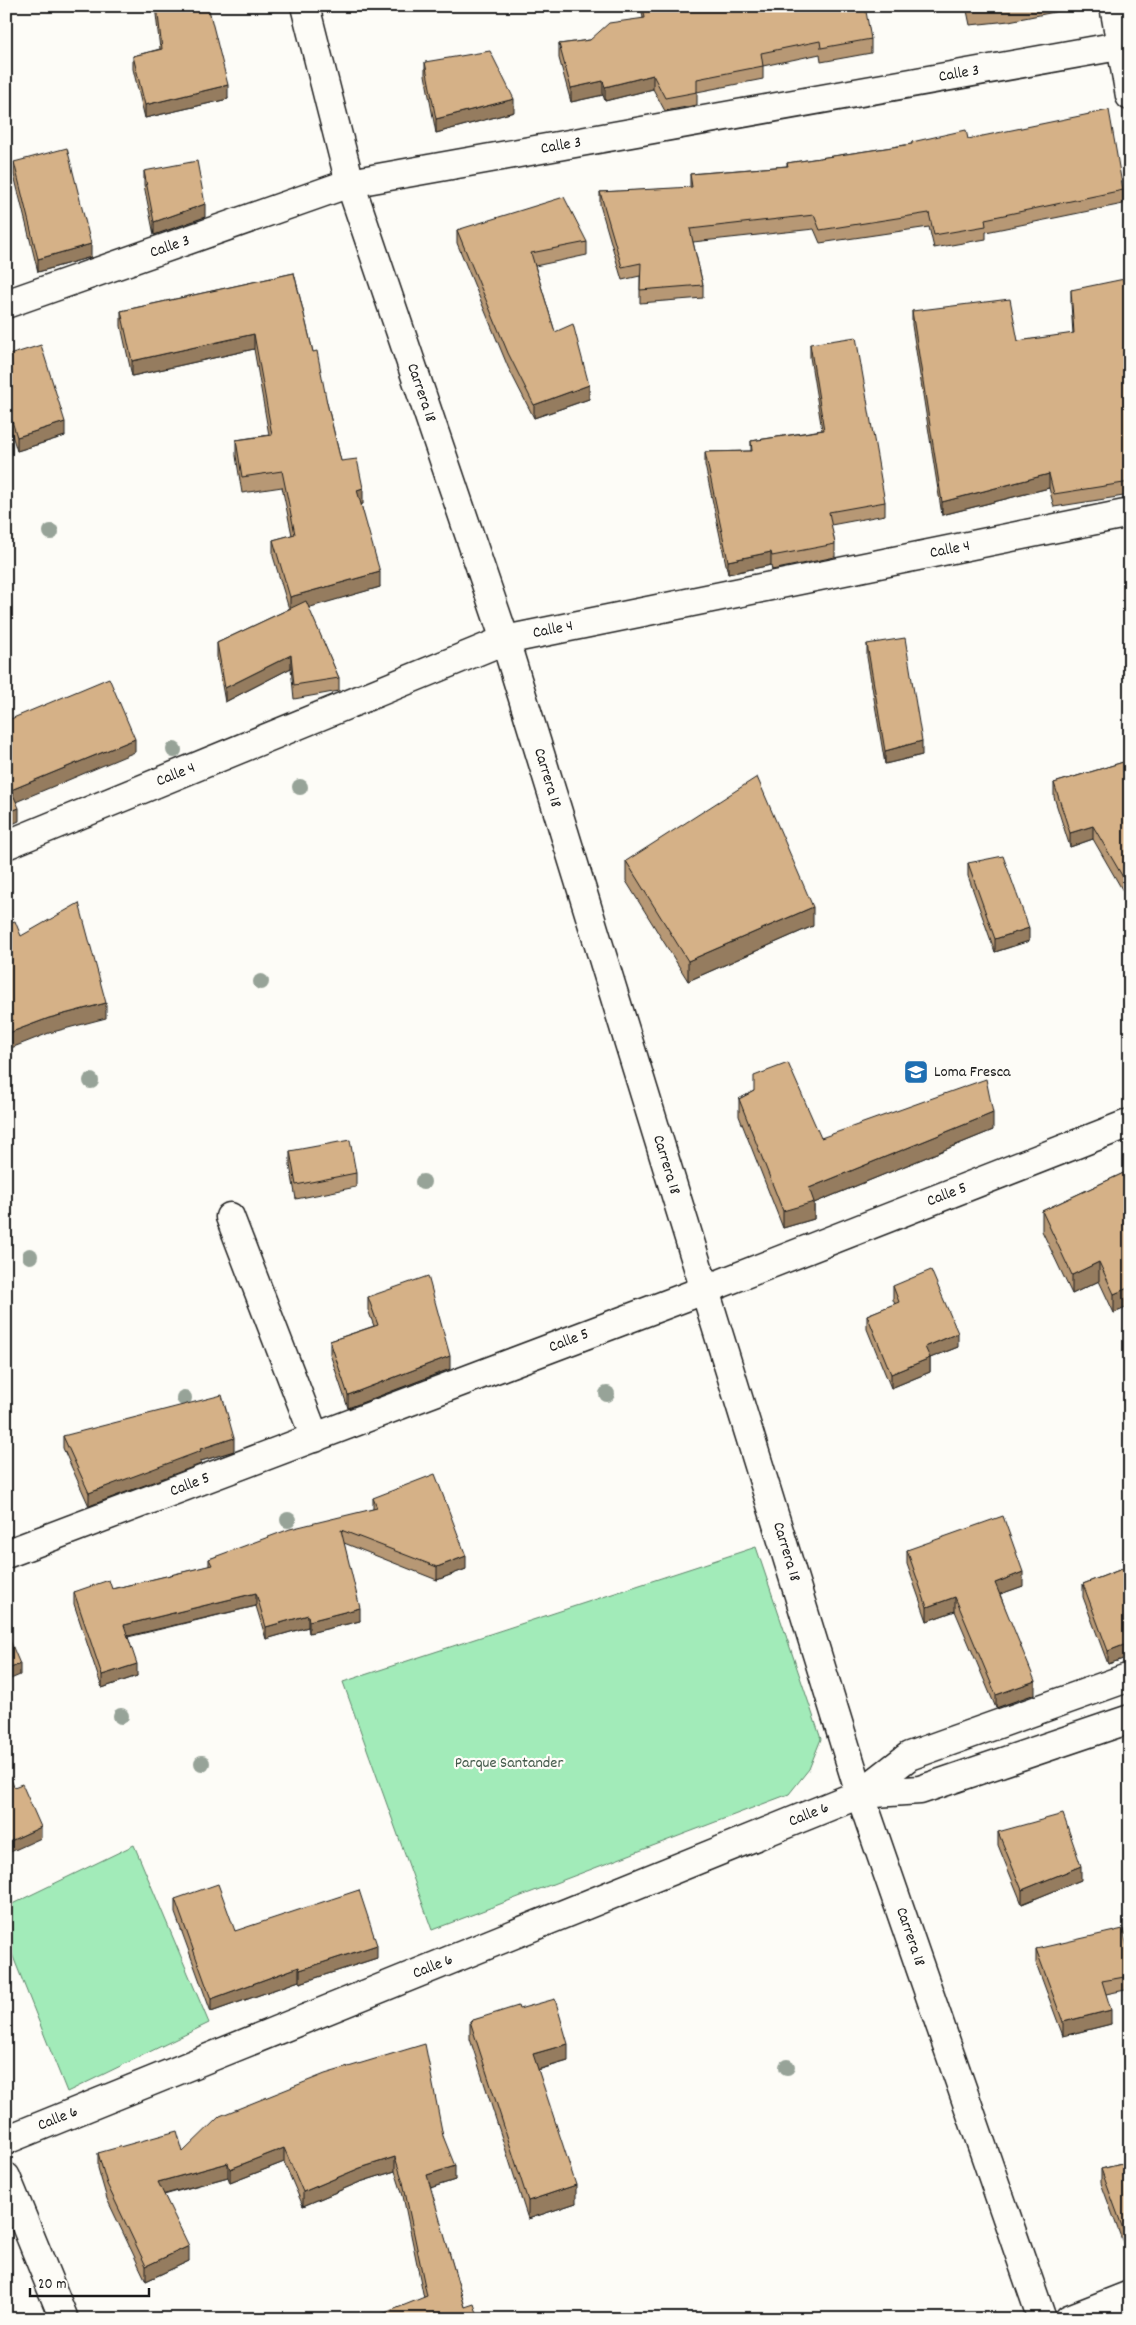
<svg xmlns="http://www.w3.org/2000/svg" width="1136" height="2325" viewBox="0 0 1136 2325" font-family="Dekko,sans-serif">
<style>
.green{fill:#a2ebb9;stroke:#5f846a}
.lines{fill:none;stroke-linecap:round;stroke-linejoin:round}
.minor-casing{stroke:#1c1c1c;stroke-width:31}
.minor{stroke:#fdfcf7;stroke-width:28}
.tree{fill:#97a398}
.wall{fill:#b79874;stroke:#1c1c1c}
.shaded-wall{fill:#957c5e;stroke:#1c1c1c}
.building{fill:#d5b187;stroke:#1c1c1c}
.labels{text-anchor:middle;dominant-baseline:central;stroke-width:4.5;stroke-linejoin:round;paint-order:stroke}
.street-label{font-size:16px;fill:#1c1c1c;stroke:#fdfcf7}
.poi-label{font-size:16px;fill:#1c1c1c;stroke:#fdfcf7;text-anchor:start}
.park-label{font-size:16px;fill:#445a4b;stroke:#fdfcf7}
</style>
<rect width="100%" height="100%" fill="#fdfcf7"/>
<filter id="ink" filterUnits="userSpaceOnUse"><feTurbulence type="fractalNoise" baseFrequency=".02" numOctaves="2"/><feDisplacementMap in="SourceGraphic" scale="10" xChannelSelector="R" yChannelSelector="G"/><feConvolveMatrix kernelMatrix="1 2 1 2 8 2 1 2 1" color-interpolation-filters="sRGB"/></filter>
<g filter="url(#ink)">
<!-- green -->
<g class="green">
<polygon points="756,1547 821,1739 809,1769 789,1794 432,1930 343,1682"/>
<polygon points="134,1845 209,2023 67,2092 6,1939 6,1907"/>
</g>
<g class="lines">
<defs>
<g id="minor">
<polyline points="305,6 350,183 505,640 860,1794 1042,2319"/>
<polyline points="1114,6 1130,96"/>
<polyline points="6,304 350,183 1130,44"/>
<polyline points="6,845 505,640 1130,513"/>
<polyline points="230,1217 315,1438"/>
<polyline points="6,1554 704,1290 1130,1123"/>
<polyline points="860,1794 920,1790 1130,1719"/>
<polyline points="6,2140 860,1794 909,1756 1130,1677"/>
<polyline points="6,2177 64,2319"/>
<polyline points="1069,2319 1130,2295"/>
</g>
</defs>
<!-- minor casing -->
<use href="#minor" class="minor-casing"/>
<!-- minor -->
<use href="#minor" class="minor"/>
</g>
<!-- trees -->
<g class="tree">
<circle cx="51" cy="532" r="8"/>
<circle cx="174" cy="750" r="8"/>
<circle cx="300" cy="787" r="8"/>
<circle cx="261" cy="982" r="8"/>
<circle cx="91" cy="1081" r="8"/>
<circle cx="423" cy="1182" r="8"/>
<circle cx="30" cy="1256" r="8"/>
<circle cx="607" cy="1394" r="8"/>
<circle cx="184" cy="1398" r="8"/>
<circle cx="288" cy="1520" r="8"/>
<circle cx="121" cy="1716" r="8"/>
<circle cx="202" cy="1763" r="8"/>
<circle cx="787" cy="2067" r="8"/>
</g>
<!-- wall -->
<g class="wall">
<polygon points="155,6 208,6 228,99 145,118 133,69 133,56 160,49"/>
<polygon points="641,6 731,6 731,8 871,39 871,53 821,62 820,54 763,66 763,79 697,92 697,105 665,111 653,89 605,101 603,95 571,102 559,58 559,44 590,40 643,18"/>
<polygon points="966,6 1080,6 1080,7 1009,21 970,25"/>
<polygon points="425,62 514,112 436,133 425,75"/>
<polygon points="968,139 1123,190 1123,204 986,232 986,239 934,248 929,227 820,243 814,229 693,242 703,285 703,298 640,303 640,276 622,280 600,205 600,192 690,188 690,174 787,166 787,163 912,144 912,142"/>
<polygon points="14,162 91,257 38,272 14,175"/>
<polygon points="144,171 205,217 154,235 144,185"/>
<polygon points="457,230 587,242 587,255 535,266 555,332 589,399 534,418 508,367 457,243"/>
<polygon points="294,273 313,352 327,403 341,461 363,504 361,504 380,587 308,607 339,678 339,691 294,699 291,668 225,702 217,657 217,643 289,609 273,556 273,540 292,535 282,487 242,493 236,456 236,440 269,435 254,349 132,376 121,326 121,311"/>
<polygon points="1130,286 1130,495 1054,507 1049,488 942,515 912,325 912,311 1018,341 1073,334 1071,303 1071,290"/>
<polygon points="810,344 885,502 885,515 831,525 835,544 835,557 772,570 771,565 728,574 705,465 705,452 751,451 751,441 822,430 810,357"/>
<polygon points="6,356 65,436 17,451 6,416"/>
<polygon points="867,644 922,755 885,764 867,657"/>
<polygon points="1130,760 1130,897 1127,898 1093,839 1070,847 1054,797 1054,783"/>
<polygon points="626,861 813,926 688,981 626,881"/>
<polygon points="968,863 1029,941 995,952 968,876"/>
<polygon points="754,1091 821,1138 993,1130 814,1203 814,1219 783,1228 739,1116 739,1099"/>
<polygon points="290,1151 356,1173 356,1187 296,1199 290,1165"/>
<polygon points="1130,1170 1130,1306 1114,1313 1099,1281 1072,1294 1042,1231 1042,1211"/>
<polygon points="893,1286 958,1347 930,1358 930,1372 891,1388 867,1329 867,1315 895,1304 893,1300"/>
<polygon points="368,1297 450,1369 348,1408 330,1354 330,1341 374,1326 368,1310"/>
<polygon points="63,1436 234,1451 201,1461 201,1464 89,1506 63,1448"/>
<polygon points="373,1498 466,1569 437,1580 344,1543 360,1621 309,1633 308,1627 266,1639 256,1606 128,1637 137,1676 102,1688 74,1604 74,1592 112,1589 209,1566 209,1559 373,1509"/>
<polygon points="907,1550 1023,1586 1000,1594 1035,1694 996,1708 955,1611 927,1621 907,1564"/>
<polygon points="1130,1566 1130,1657 1129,1657 1108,1664 1083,1597 1083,1584"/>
<polygon points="998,1832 1081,1880 1022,1904 998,1845"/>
<polygon points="175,1899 235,1931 377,1958 300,1983 299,1981 211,2012 175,1913"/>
<polygon points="1036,1949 1130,1962 1130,1989 1106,1994 1111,2024 1063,2036 1036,1963"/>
<polygon points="519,2009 568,2061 538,2070 576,2203 528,2219 470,2039 470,2021"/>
<polygon points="443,2136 455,2180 430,2188 465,2307 479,2319 424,2298 403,2196 395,2171 360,2182 303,2206 284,2162 230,2183 228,2177 164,2195 189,2261 146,2281 107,2199 98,2168 98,2153 183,2152"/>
<polygon points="1130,2162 1130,2262 1101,2183 1101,2169"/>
</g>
<!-- shaded-wall -->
<g class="shaded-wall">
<polygon points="123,6 135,6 123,9"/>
<polygon points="653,75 653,89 605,101 605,87"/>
<polygon points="603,81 603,95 571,102 571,88"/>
<polygon points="228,85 228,99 145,118 145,105"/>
<polygon points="514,99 514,112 436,133 436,119"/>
<polygon points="205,204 205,217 154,235 154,222"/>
<polygon points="91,244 91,257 38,272 38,259"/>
<polygon points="254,334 254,349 132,376 132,361"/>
<polygon points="589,385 589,399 534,418 534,405"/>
<polygon points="65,422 65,436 17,451 17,437"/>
<polygon points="1049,474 1049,488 942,515 942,502"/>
<polygon points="363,488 363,504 357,505 357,490"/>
<polygon points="771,552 771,565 728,574 728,561"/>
<polygon points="380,572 380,587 290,613 290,597"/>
<polygon points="291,655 291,668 225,702 225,688"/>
<polygon points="135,739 135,752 11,804 11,790"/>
<polygon points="922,741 922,755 885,764 885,751"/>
<polygon points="19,808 19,821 6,827 6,813"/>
<polygon points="1093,826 1093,839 1070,847 1070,833"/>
<polygon points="1130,883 1130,897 1127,898 1127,884"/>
<polygon points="813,907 813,926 688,981 688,961"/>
<polygon points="1029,928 1029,941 995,952 995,939"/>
<polygon points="106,1003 106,1018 49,1033 6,1050 6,1034 49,1018"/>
<polygon points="993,1113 993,1130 814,1203 814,1219 783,1228 783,1211 809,1188"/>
<polygon points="1099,1262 1099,1281 1072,1294 1072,1275"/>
<polygon points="1130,1287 1130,1306 1114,1313 1114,1294"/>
<polygon points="958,1333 958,1347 925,1360 925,1347"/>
<polygon points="450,1356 450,1369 348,1408 348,1395"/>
<polygon points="930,1358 930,1372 891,1388 891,1374"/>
<polygon points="234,1438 234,1451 201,1461 201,1464 89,1506 89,1493 200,1449"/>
<polygon points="9,1498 9,1515 6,1516 6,1499"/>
<polygon points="466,1556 466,1569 437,1580 437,1567"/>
<polygon points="1023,1572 1023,1586 995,1596 995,1583"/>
<polygon points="256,1593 256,1606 124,1637 124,1625"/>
<polygon points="955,1597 955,1611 927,1621 927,1607"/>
<polygon points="360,1608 360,1621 309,1633 309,1621"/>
<polygon points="308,1615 308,1627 266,1639 266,1627"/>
<polygon points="1129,1643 1129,1657 1108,1664 1108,1651"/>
<polygon points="20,1664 20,1675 6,1681 6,1670"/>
<polygon points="137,1664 137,1676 102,1688 102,1675"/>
<polygon points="1035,1681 1035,1694 996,1708 996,1695"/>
<polygon points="41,1827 41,1838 6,1854 6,1843"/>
<polygon points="1081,1866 1081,1880 1022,1904 1022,1890"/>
<polygon points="377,1945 377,1958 300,1983 300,1970"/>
<polygon points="299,1967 299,1981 211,2012 211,1999"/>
<polygon points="1111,2010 1111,2024 1063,2036 1063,2022"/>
<polygon points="568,2044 568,2061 533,2071 533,2054"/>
<polygon points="284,2148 284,2162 230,2183 230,2169"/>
<polygon points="395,2157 395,2171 360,2182 303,2206 303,2192 360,2168"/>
<polygon points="228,2163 228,2177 158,2196 158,2182"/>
<polygon points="455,2166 455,2180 427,2189 427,2175"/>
<polygon points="576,2185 576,2203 528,2219 528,2201"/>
<polygon points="189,2246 189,2261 146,2281 146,2266"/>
</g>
<!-- building -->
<g class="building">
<polygon points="157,6 208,6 228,85 145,105 133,56 162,49"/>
<polygon points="643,6 731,6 731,8 739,6 865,6 871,39 821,48 820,41 761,53 763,66 697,79 697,92 665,98 653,75 605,87 603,81 571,88 559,44 590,40 609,23 645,18"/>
<polygon points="969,6 1017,6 1009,8 970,11"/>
<polygon points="490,51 514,99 436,119 425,62"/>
<polygon points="1109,110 1123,190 985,219 986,226 934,235 929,213 820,230 814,215 690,229 703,285 640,290 641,263 622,267 600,192 692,187 690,174 788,166 787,163 912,144 912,142 966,130 968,139"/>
<polygon points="67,148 91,244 38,259 14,162"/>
<polygon points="197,161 205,204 154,222 144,171"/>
<polygon points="564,197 587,242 531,253 555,332 573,324 589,385 534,405 508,353 457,230"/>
<polygon points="294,273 313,352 317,351 327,403 341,461 357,459 363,488 357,490 380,572 290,597 273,540 295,534 282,471 242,477 236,440 272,435 254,334 132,361 121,311"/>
<polygon points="1129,278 1130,286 1130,482 1054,494 1049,474 942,502 912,311 1010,299 1018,341 1074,333 1071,290"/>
<polygon points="856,337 885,502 829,512 835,544 772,556 771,552 728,561 705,452 752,451 751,441 824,430 810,344"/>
<polygon points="41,345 65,422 17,437 6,402 6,356"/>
<polygon points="306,601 339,678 294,685 291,655 225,688 217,643"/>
<polygon points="905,638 922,741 885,751 867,644"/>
<polygon points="109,678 135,739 11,790 19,808 6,813 6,721"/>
<polygon points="1130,760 1130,883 1127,884 1093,826 1070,833 1054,783"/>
<polygon points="757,777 813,907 688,961 626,861"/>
<polygon points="1003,856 1029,928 995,939 968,863"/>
<polygon points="79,903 106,1003 49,1018 6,1034 6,924 15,921 21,936"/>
<polygon points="788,1063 821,1138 986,1079 993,1113 809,1188 814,1202 783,1211 739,1099 754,1091 754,1076"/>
<polygon points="350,1140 356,1173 296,1185 290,1151"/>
<polygon points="1130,1170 1130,1287 1114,1294 1099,1262 1072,1275 1042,1211"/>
<polygon points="931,1270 958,1333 925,1347 930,1358 891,1374 867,1315 899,1302 893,1286"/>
<polygon points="428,1276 450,1356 348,1395 330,1341 378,1325 368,1297"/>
<polygon points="222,1395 234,1438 200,1449 201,1451 89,1493 63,1436"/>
<polygon points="435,1474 466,1556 437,1567 341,1530 360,1608 309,1621 308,1615 266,1627 256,1593 124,1625 137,1664 102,1675 74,1592 109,1580 112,1589 212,1565 209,1559 290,1529 377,1508 373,1498"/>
<polygon points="6,1492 9,1498 6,1499"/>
<polygon points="1003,1516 1023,1572 995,1583 1035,1681 996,1695 955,1597 927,1607 907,1550"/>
<polygon points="1130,1566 1130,1644 1129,1643 1108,1651 1083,1584"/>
<polygon points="6,1631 20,1664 6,1670"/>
<polygon points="6,1766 14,1787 22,1784 41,1827 6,1843"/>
<polygon points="1063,1814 1081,1866 1022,1890 998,1832"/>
<polygon points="218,1884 235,1931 359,1890 377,1945 300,1970 299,1967 211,1999 175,1899"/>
<polygon points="1123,1929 1130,1962 1130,1976 1102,1981 1111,2010 1063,2022 1036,1949"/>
<polygon points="555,1999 568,2044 533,2054 576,2185 528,2201 470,2021 518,2006 519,2009"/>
<polygon points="425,2044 443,2136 455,2166 427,2175 465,2307 474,2304 479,2319 370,2319 427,2296 403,2182 395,2157 360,2168 303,2192 284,2148 230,2169 228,2163 158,2182 189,2246 146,2266 107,2184 98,2153 177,2131 183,2152 220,2116 325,2074"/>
<polygon points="1130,2162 1130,2248 1101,2169"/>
</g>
</g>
<!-- icons -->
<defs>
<symbol id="school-square" viewBox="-11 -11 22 22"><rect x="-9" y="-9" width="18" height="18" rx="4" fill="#1f6fb2" stroke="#fdfcf7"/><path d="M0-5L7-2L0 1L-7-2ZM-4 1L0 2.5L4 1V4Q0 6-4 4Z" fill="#fff"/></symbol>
</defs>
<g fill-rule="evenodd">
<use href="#school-square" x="902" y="1058" width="28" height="28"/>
</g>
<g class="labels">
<!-- street labels -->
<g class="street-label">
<text transform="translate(959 74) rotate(-10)">Calle 3</text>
<text transform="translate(561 146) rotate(-10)">Calle 3</text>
<text transform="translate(170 247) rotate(-19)">Calle 3</text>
<text transform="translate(421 393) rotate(71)">Carrera 18</text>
<text transform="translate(950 550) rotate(-11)">Calle 4</text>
<text transform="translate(553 630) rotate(-11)">Calle 4</text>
<text transform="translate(176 775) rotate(-22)">Calle 4</text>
<text transform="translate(547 778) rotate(73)">Carrera 18</text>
<text transform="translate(666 1165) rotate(73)">Carrera 18</text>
<text transform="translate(947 1195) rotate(-21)">Calle 5</text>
<text transform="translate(569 1341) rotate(-21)">Calle 5</text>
<text transform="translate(190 1485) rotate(-21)">Calle 5</text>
<text transform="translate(786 1552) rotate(73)">Carrera 18</text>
<text transform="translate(809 1815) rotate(-22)">Calle 6</text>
<text transform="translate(910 1937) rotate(71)">Carrera 18</text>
<text transform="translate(433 1967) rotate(-22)">Calle 6</text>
<text transform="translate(58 2119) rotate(-22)">Calle 6</text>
</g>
<!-- poi labels -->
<g class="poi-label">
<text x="934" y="1072">Loma Fresca</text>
</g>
<!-- park labels -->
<g class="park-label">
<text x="509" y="1763">Parque Santander</text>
</g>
</g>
<!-- margin -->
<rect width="1136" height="2325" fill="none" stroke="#fdfcf7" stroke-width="25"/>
<rect x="12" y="12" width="1111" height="2300" fill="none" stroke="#1c1c1c" stroke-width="2" filter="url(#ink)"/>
<!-- scale -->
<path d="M30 2288v8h119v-8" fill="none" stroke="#1c1c1c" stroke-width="2.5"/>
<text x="38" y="2288" font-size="15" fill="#1c1c1c" stroke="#fdfcf7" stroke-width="4" paint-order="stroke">20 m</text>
</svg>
